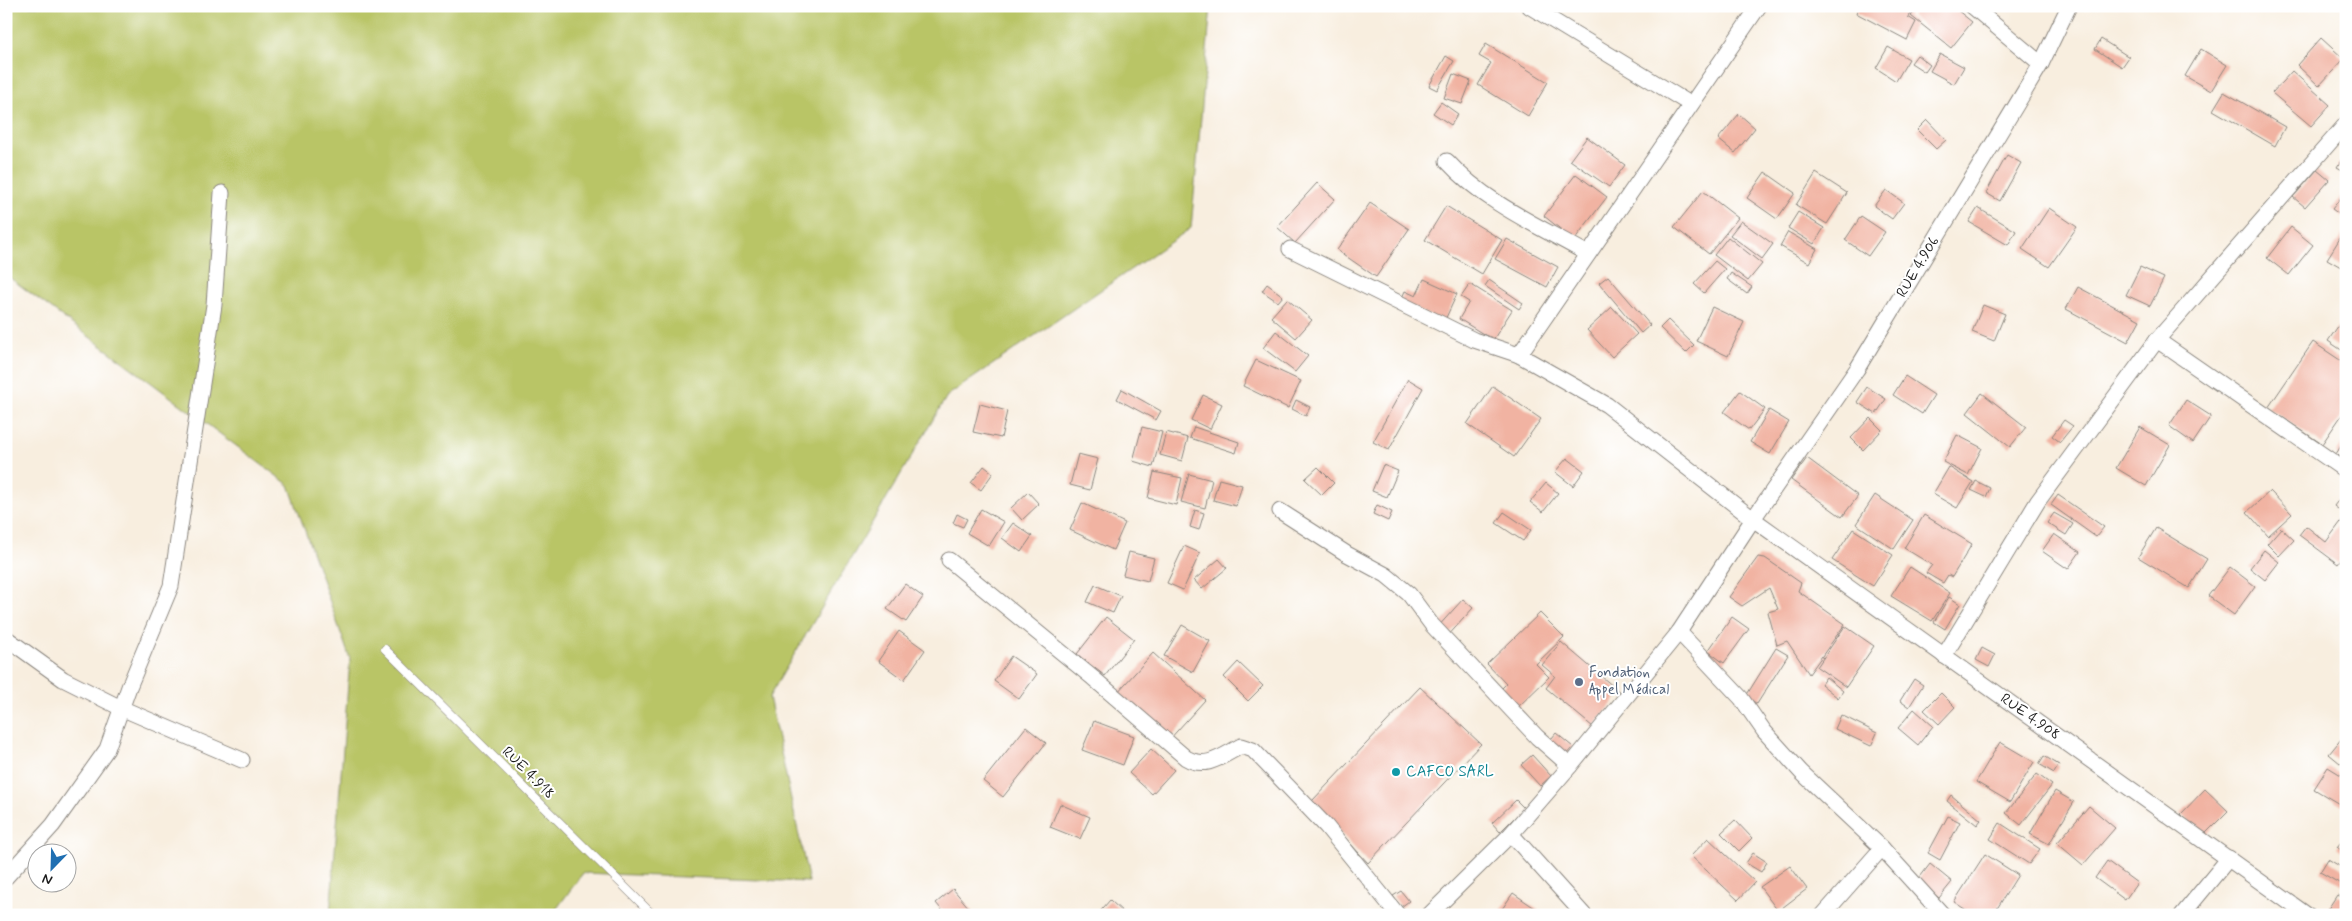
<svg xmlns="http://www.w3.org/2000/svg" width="2352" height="921" viewBox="0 0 2352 921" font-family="Mynerve,sans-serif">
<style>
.green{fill:#b9c566;stroke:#6a7041}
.building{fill:#f1b3a2}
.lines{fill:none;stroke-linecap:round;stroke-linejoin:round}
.lane-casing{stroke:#8a857e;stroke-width:9}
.street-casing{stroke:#8a857e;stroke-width:17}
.lane{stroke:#fff;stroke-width:8}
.street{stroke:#fff;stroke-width:15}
.service-dot{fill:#5c6f8a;stroke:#fff;stroke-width:2}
.culture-dot{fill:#0f9aa8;stroke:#fff;stroke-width:2}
.labels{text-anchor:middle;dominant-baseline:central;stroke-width:4;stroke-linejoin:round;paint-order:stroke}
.street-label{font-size:15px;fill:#1c1c1c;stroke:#fff}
.service-label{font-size:15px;fill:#4e5e75;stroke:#fff;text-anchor:start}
.culture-label{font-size:15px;fill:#0d838f;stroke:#fff;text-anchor:start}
</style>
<rect width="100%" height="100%" fill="#fff"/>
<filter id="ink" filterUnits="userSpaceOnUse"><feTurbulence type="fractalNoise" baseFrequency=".02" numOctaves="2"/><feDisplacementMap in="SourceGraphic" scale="10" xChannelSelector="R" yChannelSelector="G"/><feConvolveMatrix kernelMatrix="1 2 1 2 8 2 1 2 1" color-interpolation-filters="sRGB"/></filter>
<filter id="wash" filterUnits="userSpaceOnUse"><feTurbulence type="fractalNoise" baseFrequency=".0096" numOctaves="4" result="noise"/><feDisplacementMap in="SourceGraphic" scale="20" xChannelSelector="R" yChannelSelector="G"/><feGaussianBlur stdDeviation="1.12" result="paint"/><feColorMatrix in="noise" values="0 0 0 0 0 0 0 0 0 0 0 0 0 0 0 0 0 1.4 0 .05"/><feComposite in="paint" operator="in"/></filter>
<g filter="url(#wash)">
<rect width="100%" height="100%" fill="#f8eedf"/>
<!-- green -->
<polygon class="green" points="6,6 1211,6 1191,228 947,396 769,697 809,882 583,873 552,915 330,915 350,659 289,485 6,275"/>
<g id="blocks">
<!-- building -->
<g class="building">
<polygon points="1859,6 1914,6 1908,17 1916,22 1907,40 1856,13"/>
<polygon points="1919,6 1952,6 1972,22 1951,48 1911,16"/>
<polygon points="2321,38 2344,59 2319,86 2297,65"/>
<polygon points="2101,39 2129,57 2122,67 2095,49"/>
<polygon points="1486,44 1548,82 1528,116 1478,85 1491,63 1479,56"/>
<polygon points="1888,47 1909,59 1896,81 1876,68"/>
<polygon points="2201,49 2227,65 2211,91 2185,76"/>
<polygon points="1940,54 1964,67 1954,84 1930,71"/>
<polygon points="1917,55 1930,65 1925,72 1911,63"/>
<polygon points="1446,56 1454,61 1437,90 1429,86"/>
<polygon points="2292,71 2330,105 2311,126 2272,93"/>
<polygon points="1453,74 1471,81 1462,104 1444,98"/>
<polygon points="2224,92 2285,127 2275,146 2213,110"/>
<polygon points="1441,102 1458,114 1451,125 1433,113"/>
<polygon points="1739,114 1755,128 1735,153 1718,139"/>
<polygon points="1927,120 1946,140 1936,149 1917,130"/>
<polygon points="1587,137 1625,165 1609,187 1570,160"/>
<polygon points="2346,153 2346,172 2337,167"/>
<polygon points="2007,155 2021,163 2000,201 1986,193"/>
<polygon points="2317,170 2329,180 2305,207 2293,197"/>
<polygon points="1765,172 1795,193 1777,219 1747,198"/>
<polygon points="1816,173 1847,193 1827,224 1796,205"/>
<polygon points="1576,174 1607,197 1574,240 1544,216"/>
<polygon points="1317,183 1335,199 1295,243 1277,227"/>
<polygon points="1886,190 1904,203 1892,219 1874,206"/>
<polygon points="1703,191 1738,218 1709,254 1674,227"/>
<polygon points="2346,191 2346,219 2332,209"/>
<polygon points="1370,203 1409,229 1376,277 1337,250"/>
<polygon points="1446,206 1502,240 1482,274 1425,240"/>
<polygon points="1978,208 2016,231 2008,245 1969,222"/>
<polygon points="2049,208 2077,227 2049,267 2022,249"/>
<polygon points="1798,212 1824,228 1814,244 1788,228"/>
<polygon points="1861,216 1885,232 1868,256 1845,240"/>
<polygon points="1741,221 1773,244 1762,259 1730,235"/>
<polygon points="2291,227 2313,245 2289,275 2267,258"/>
<polygon points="1788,232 1817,249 1809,263 1780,246"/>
<polygon points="2342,235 2346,238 2346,270 2327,259"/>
<polygon points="1728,237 1762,264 1748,281 1714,255"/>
<polygon points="1507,239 1558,267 1547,287 1495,259"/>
<polygon points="1715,261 1725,269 1704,293 1694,284"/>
<polygon points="2140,267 2164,278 2150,306 2126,295"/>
<polygon points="1731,273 1752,287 1747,294 1727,279"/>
<polygon points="1608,276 1650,325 1641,333 1599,283"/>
<polygon points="1424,279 1457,294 1444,322 1400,302 1405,291 1416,296"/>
<polygon points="1489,280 1523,303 1519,309 1485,286"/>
<polygon points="1267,284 1283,296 1278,302 1262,291"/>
<polygon points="1470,284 1512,310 1493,340 1459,319 1469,302 1461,297"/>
<polygon points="2078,287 2140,320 2128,342 2066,309"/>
<polygon points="1287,299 1312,320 1296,338 1271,317"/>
<polygon points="1983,305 2005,314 1994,341 1972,332"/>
<polygon points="1612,307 1637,334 1612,357 1587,330"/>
<polygon points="1712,307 1744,322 1728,356 1696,341"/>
<polygon points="2345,316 2346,317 2346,353 2328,341"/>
<polygon points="1668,320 1694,345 1686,353 1660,328"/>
<polygon points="1276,331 1308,356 1295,372 1263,348"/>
<polygon points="2313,342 2346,364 2346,409 2322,444 2268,408"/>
<polygon points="1256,360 1301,381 1288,408 1243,386"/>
<polygon points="1905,376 1934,395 1922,414 1893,395"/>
<polygon points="1408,379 1423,388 1389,450 1373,442"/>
<polygon points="1493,386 1541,419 1514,457 1467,424"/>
<polygon points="1867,387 1886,399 1876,414 1857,402"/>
<polygon points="1122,389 1161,411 1156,420 1117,399"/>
<polygon points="1740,391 1765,409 1749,430 1724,412"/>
<polygon points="1982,393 2026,427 2010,447 1967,413"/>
<polygon points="1203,395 1222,404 1210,429 1191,420"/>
<polygon points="1296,400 1310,407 1306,416 1292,409"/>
<polygon points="2186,400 2211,416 2193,443 2169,426"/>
<polygon points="980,404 1007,411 1001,438 973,432"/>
<polygon points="1769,410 1789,422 1770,454 1750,442"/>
<polygon points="1870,418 1882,430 1863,450 1851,438"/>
<polygon points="2064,420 2073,426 2060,442 2052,436"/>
<polygon points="1142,427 1162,432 1153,467 1133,461"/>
<polygon points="1194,427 1239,442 1236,453 1190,438"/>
<polygon points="2140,427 2170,445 2146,486 2116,468"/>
<polygon points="1166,432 1188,438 1182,461 1160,455"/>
<polygon points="1957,435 1982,448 1968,475 1943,462"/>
<polygon points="2346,438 2346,460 2336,454"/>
<polygon points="1078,454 1098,459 1090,490 1070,485"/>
<polygon points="1567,458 1584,471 1573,486 1555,472"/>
<polygon points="1807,458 1858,496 1842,517 1791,480"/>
<polygon points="1383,465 1398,471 1387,497 1372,491"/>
<polygon points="984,466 993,473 981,490 971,483"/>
<polygon points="1318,467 1334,483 1322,495 1305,479"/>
<polygon points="1949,467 1973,482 1957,508 1933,494"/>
<polygon points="1154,472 1182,478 1176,505 1148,498"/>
<polygon points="1189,474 1212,480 1205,508 1181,502"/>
<polygon points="1219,479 1242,485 1236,506 1213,500"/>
<polygon points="1976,481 1990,488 1986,497 1971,490"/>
<polygon points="1546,483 1558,493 1543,512 1530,502"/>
<polygon points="2270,491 2292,514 2268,536 2247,512"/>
<polygon points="1028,492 1039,504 1022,520 1011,508"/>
<polygon points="2343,494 2346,496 2346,515 2334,506"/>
<polygon points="1875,495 1913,520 1894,549 1856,524"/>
<polygon points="2058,495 2104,527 2096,537 2051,505"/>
<polygon points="1082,503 1125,523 1113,550 1070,530"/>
<polygon points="1377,505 1392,512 1388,521 1373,514"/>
<polygon points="981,509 1004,522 989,546 967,533"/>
<polygon points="1195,510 1204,513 1199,530 1190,527"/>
<polygon points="1504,512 1531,530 1523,541 1496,523"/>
<polygon points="2054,513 2073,524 2066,535 2047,523"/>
<polygon points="957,514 967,519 963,527 953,523"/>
<polygon points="1924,515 1972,544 1952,577 1948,575 1943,583 1926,573 1932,565 1904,548"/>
<polygon points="2346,515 2346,553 2338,564 2299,535 2306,526 2326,542"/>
<polygon points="1013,523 1032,536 1021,552 1002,538"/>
<polygon points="2156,528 2207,559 2189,588 2138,557"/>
<polygon points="2281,528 2294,540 2279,556 2267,544"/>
<polygon points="1853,529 1893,555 1873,586 1832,560"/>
<polygon points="2054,534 2080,552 2068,569 2042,551"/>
<polygon points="1184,546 1200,553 1183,590 1167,583"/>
<polygon points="2264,550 2279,562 2265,580 2250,568"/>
<polygon points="1129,552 1154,558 1148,581 1123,575"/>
<polygon points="1758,557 1765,558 1801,583 1798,591 1845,624 1809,674 1787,641 1777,645 1768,612 1778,609 1769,588 1742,606 1729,597"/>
<polygon points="1219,559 1227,568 1202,589 1194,580"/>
<polygon points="1910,567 1950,593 1932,621 1891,596"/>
<polygon points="2230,567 2255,586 2234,615 2208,596"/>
<polygon points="905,584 923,597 906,622 887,609"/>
<polygon points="1095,585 1121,596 1113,613 1087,602"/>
<polygon points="1949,597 1960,604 1945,629 1934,622"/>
<polygon points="1463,599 1473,608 1446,638 1436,629"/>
<polygon points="1540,613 1564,637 1536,664 1549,677 1517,708 1500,690 1506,684 1487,664"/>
<polygon points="1106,617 1134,639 1105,676 1077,654"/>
<polygon points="1732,617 1749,629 1724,663 1708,651"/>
<polygon points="1182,625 1210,641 1193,672 1164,656"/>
<polygon points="1845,626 1874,646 1846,687 1817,667"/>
<polygon points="899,631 925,650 904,680 878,661"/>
<polygon points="1561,642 1621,693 1593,727 1546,688 1555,676 1542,665"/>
<polygon points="1776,648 1788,655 1757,704 1746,696"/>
<polygon points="1982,648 1995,655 1989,667 1976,660"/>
<polygon points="1153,653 1205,700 1168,741 1116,694"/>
<polygon points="1011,656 1037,674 1019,699 994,681"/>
<polygon points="1238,662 1263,686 1248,701 1224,677"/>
<polygon points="1826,677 1843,691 1838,698 1821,684"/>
<polygon points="1914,679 1923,685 1909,707 1900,701"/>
<polygon points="1420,687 1481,744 1368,863 1312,801"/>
<polygon points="1941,693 1955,707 1939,724 1924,710"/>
<polygon points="1914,709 1933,726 1918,745 1898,728"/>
<polygon points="1841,715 1877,733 1871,746 1835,729"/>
<polygon points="1094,721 1134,736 1123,765 1082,750"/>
<polygon points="1026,727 1046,743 1003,797 983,781"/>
<polygon points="1556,733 1573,747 1563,758 1547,744"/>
<polygon points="2346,733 2346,768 2329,754"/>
<polygon points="2000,742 2034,762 2010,802 1976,782"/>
<polygon points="1151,749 1174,770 1152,794 1129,773"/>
<polygon points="1532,755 1551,776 1540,786 1521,765"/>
<polygon points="2044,756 2059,765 2054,773 2039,764"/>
<polygon points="2328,767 2346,778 2346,808 2314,789"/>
<polygon points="2037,774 2052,785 2021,825 2006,813"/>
<polygon points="2205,789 2228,811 2203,836 2181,814"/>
<polygon points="2055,791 2074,802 2049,844 2030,834"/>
<polygon points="1951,795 1981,820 1977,825 1947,801"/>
<polygon points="1516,800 1524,808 1500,832 1492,823"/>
<polygon points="1060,804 1090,817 1080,839 1050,827"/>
<polygon points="2089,806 2115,828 2083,865 2057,843"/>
<polygon points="1948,816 1960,822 1940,860 1928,853"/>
<polygon points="1735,820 1752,838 1739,851 1721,833"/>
<polygon points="2000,823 2040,849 2029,864 1990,839"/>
<polygon points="2346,836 2346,854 2337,847"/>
<polygon points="1708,838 1755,882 1738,900 1691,856"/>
<polygon points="1753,853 1767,862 1761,872 1746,863"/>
<polygon points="1985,854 2018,875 1993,915 1974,915 1954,902"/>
<polygon points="2328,859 2346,870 2346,887 2320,872"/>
<polygon points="2107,861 2137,883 2125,900 2095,878"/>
<polygon points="1930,864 1952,882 1939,898 1917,881"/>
<polygon points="1790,866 1807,889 1778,911 1760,887"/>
<polygon points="953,889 975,915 946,915 936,903"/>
<polygon points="1401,891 1409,901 1401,907 1393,896"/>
<polygon points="1513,893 1545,915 1498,915"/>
<polygon points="2337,895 2346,900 2337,915 2324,915"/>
<polygon points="1110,900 1126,915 1097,915"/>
</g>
</g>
</g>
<g filter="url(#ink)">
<use href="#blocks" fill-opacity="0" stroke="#8a857e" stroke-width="1"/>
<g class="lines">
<defs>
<polyline id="lane" points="385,649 653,915"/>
<g id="street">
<polyline points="1529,6 1690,104"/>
<polyline points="1972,6 2041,64"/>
<path d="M1447,161c38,42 92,65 141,93"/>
<polyline points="1290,249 1474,340 1519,355 1607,405 1753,519 2307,915"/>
<polyline points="2157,340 2346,471"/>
<polyline points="1519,355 1759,6"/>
<polyline points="1280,511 1347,554 1386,575 1409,594 1432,625 1537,737 1570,766"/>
<path d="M949,560l144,118 93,80c20,12 36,-2 55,-12l12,4 73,76 72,89"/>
<polyline points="1679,632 1741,698 1764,731 1801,772 1882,848 1943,915"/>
<polyline points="6,638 63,679 121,708 242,760"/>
<polyline points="1944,656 2038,501 2157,340 2346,124"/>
<polyline points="1511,834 1584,915"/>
<polyline points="6,877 53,825 107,749 129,687 171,586 214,305 222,193"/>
<polyline points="1429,915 1511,834 1570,766 1679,632 1753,519 1857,369 2041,64 2069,6"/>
<polyline points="1823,915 1882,848"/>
<polyline points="2182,915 2229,858"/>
</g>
</defs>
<!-- lane casing -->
<use href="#lane" class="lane-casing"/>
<!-- street casing -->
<use href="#street" class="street-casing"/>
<!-- lane -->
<use href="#lane" class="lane"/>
<!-- street -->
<use href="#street" class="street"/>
</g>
</g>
<!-- markers -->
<circle class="service-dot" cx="1579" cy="682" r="5"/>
<circle class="culture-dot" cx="1396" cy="772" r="5"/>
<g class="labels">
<!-- street labels -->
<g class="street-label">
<text transform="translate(1918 267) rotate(-59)">RUE 4.906</text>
<text transform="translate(2030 717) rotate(35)">RUE 4.908</text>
<text transform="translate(528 773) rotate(45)">RUE 4.918</text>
</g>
<!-- service labels -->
<g class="service-label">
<text x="1589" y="673">Fondation<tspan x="1589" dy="17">Appel Médical</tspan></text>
</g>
<!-- culture labels -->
<g class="culture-label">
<text x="1406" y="772">CAFCO SARL</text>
</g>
</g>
<!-- margin -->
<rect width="2352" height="921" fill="none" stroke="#fff" stroke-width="25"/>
<!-- north arrow -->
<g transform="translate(52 868) rotate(203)"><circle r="24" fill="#ffffff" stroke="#a4a4a4"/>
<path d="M0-4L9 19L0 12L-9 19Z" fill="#1f6fb2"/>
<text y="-8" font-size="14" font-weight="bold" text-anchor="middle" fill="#1c1c1c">N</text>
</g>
</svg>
